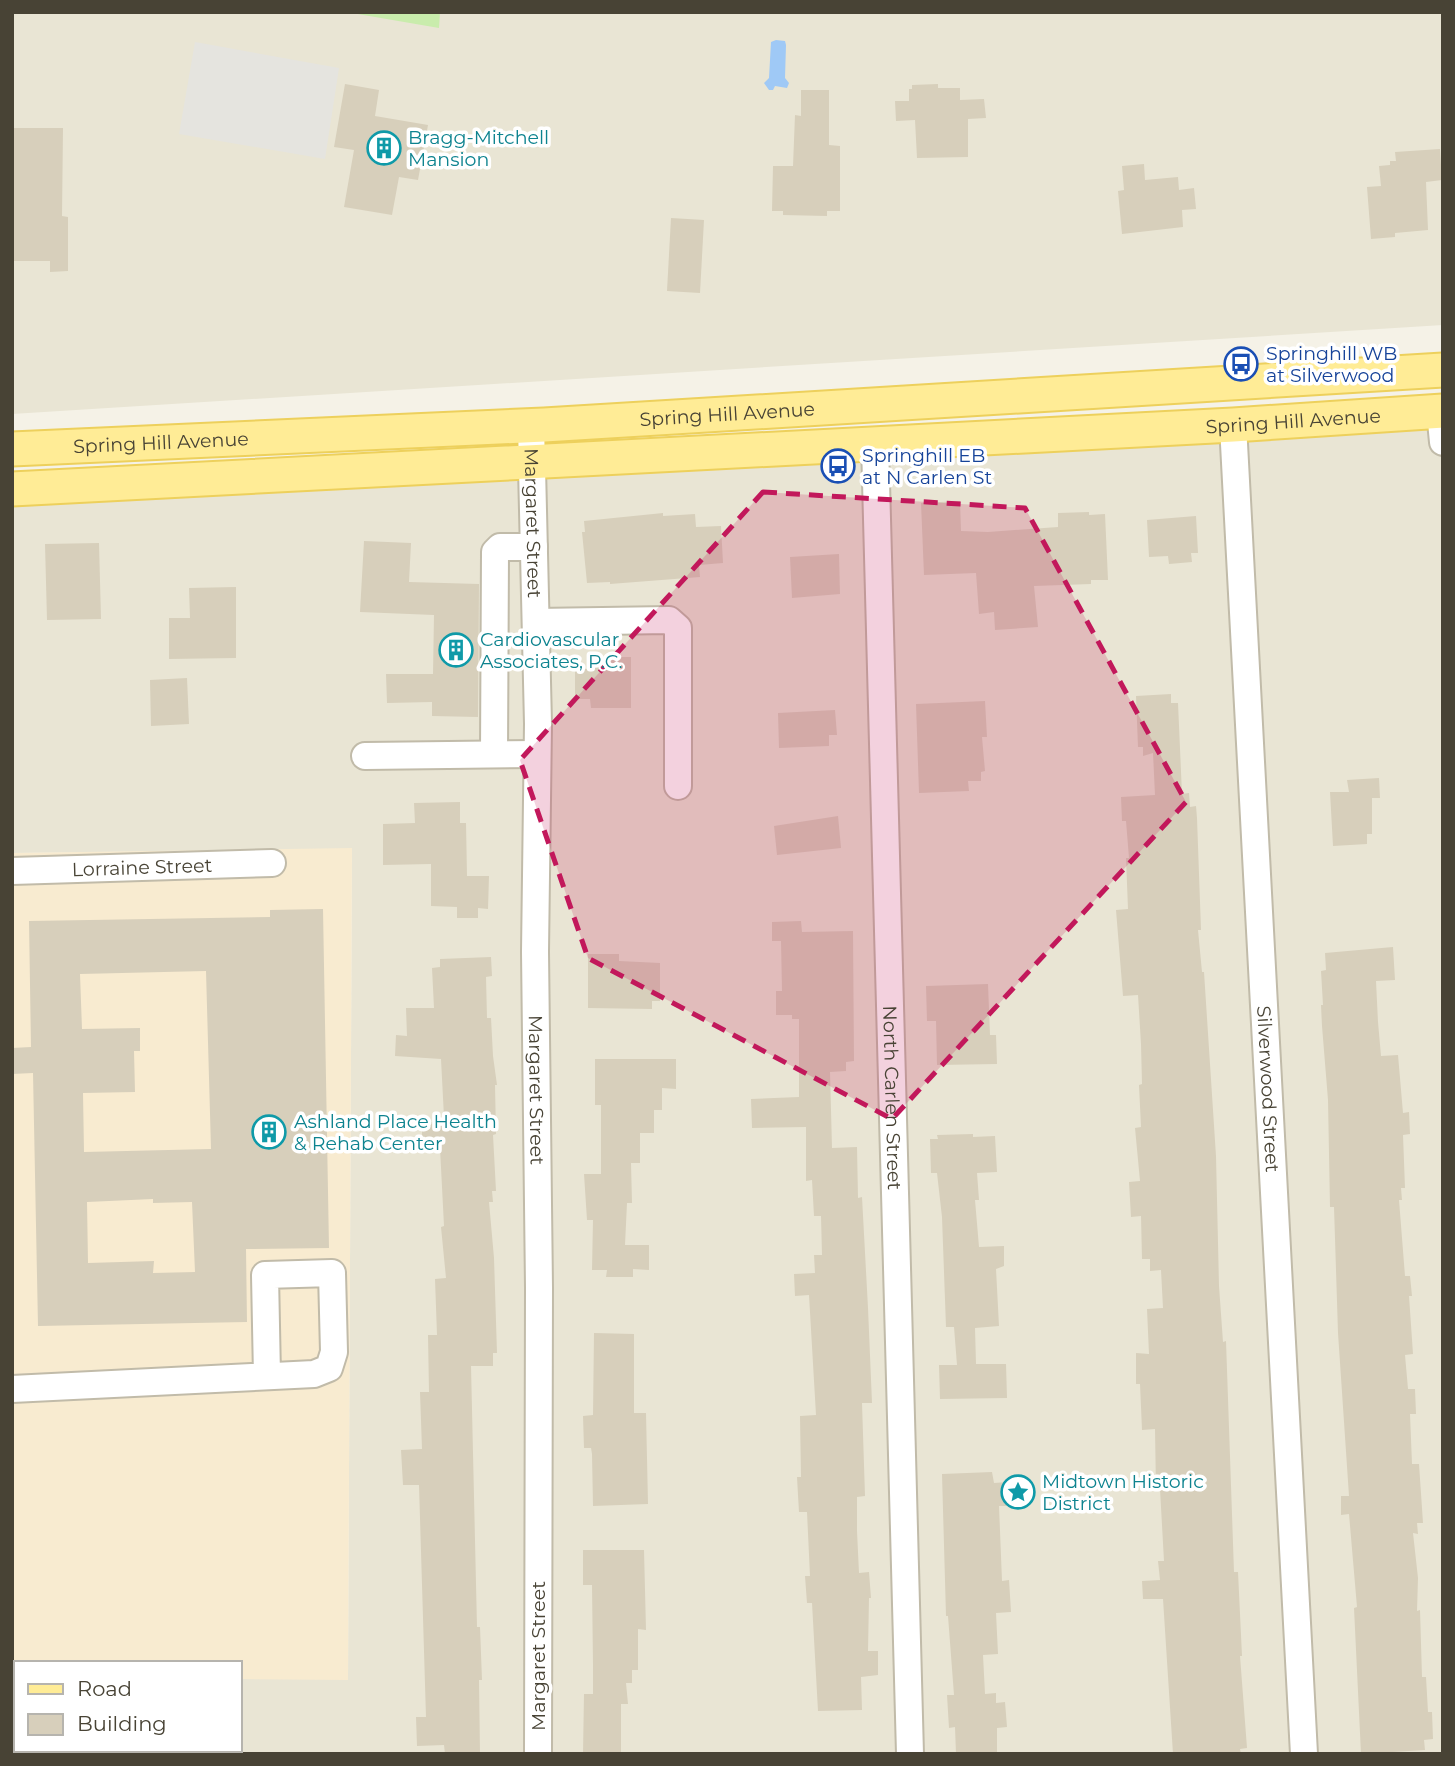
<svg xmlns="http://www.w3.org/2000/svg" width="1455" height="1766" viewBox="0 0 1455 1766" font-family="Montserrat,sans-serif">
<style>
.residential{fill:#e9e5d4}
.commercial{fill:#f8ebd0}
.green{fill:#c9ecac}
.parking{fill:#e5e4df}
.water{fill:#9fc9f6}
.building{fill:#d7cfbb;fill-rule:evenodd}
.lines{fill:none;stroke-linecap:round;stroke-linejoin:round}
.minor-casing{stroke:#c1bba9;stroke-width:30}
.major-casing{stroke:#edd05c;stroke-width:37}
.minor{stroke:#fff;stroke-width:26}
.major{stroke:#ffec96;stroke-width:33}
.marked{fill:#c2185b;fill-opacity:0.2;stroke:#c2185b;stroke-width:5;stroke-dasharray:14 9;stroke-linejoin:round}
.labels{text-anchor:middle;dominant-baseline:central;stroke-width:7;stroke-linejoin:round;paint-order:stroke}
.culture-label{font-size:19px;fill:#0d838f;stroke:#fff;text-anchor:start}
.transit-label{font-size:19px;fill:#164399;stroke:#fff;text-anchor:start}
.street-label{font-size:19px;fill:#484335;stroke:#fff}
</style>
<rect width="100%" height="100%" fill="#f5f2e7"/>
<!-- residential -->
<g class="residential">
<polygon points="12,12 1443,12 1443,325 12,414"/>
<polygon points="1443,420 1443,1754 12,1754 12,1677 16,1677 16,1750 240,1750 240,1679 348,1679 352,849 12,853 12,500"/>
</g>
<!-- commercial -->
<polygon class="commercial" points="352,848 348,1680 240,1679 240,1663 16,1663 16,1677 12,1677 12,853"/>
<!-- green -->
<polygon class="green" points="346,12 440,12 439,28"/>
<!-- parking -->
<polygon class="parking" points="195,42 339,68 325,159 179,134"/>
<!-- water -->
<polygon class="water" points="776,40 785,41 786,45 785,78 789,83 787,88 775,86 773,90 769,90 764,83 769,78 771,42"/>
<!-- building -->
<g class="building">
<polygon points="345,84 379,90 375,116 428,125 418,180 399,177 392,215 344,207 354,150 334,147"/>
<polygon points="938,84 938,88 960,88 960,100 984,99 986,118 968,119 968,157 917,158 915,120 896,121 895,101 909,101 909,89 912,89 912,85"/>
<polygon points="801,90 829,90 829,145 840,146 840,211 827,211 827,216 783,215 783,211 772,211 773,166 793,166 795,115 801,116"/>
<polygon points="12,128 63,128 62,216 68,217 68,271 50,272 50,261 12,261"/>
<polygon points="1440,149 1442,180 1426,182 1428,230 1395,233 1395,237 1371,239 1367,187 1381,186 1379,166 1390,165 1390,161 1396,161 1395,152"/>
<polygon points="1144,164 1145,180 1178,177 1179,190 1194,188 1196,209 1182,210 1183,227 1122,234 1118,191 1124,190 1122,166"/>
<polygon points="671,218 704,220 700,293 667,291"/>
<polygon points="960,501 961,531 988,532 1058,527 1058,513 1089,512 1089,515 1105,514 1108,580 1091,580 1091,584 1034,586 1038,627 995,630 994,612 979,614 976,573 924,575 921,503"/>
<polygon points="663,513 663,516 695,514 696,527 721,526 723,563 699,565 700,577 610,584 610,582 587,583 582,532 585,532 584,521"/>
<polygon points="1196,516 1198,553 1191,553 1192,562 1169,564 1168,556 1149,557 1147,520"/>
<polygon points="364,541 411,543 409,582 479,584 478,717 432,716 432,702 387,703 386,674 433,674 434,615 360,612"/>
<polygon points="99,543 101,619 47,620 45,544"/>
<polygon points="839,554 840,594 792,598 790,557"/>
<polygon points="236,587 236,658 169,659 169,618 190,618 189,588"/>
<polygon points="588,657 631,657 631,708 591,708 590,699 575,699 575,668 588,669"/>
<polygon points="187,678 189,724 151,726 150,680"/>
<polygon points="1171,694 1171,703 1178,703 1182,794 1189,793 1190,807 1196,806 1197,818 1201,930 1198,930 1202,972 1204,972 1216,1156 1219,1286 1223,1342 1226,1341 1234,1572 1238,1572 1242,1656 1240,1656 1247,1748 1240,1749 1241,1754 1173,1754 1163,1599 1143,1599 1142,1581 1160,1580 1158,1561 1164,1561 1160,1489 1156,1490 1155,1429 1142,1430 1140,1384 1136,1384 1136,1353 1149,1354 1147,1309 1163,1308 1161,1270 1150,1271 1150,1259 1142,1259 1141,1216 1131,1217 1129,1182 1140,1181 1135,1128 1141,1127 1139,1085 1142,1084 1141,1044 1138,995 1123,996 1116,910 1128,909 1126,858 1129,858 1126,821 1122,821 1121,797 1155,795 1153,753 1143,756 1143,747 1138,747 1136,696"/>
<polygon points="985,701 987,737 982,737 985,771 981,772 981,781 968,781 969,791 919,793 916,704"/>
<polygon points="835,710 837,735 829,735 829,746 779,748 778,713"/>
<polygon points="1379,778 1380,798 1372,798 1372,834 1367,834 1367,844 1333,846 1330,792 1349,792 1347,780"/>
<polygon points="460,802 460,823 466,823 467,876 489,876 488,909 478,908 478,918 457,918 457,907 431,906 431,864 383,865 383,824 415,823 414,803"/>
<polygon points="838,816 841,848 777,855 774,826"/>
<path d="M323,909l6,339 -83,1 1,73 -209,4 -5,-253 -21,1v-26l19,-1 -2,-126 241,-4v-7zM206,971l5,178 -127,3 -1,-59 52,-1 -1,-41h6v-23l-58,1 -2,-55zM153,1199v4l39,-1 3,70 -42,1 1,-12 -66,2 -1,-61z"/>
<polygon points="801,921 802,932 853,931 854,1061 846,1062 846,1071 830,1072 832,1148 857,1147 858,1198 862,1197 868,1308 872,1403 862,1403 865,1496 857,1497 857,1531 859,1573 869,1572 871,1598 869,1598 868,1651 878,1651 878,1675 861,1677 862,1710 818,1711 812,1603 807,1603 805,1576 810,1576 807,1512 799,1512 798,1495 797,1477 801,1477 800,1416 816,1415 809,1295 795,1296 794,1274 815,1273 814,1255 822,1255 821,1216 814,1216 812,1180 806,1181 806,1127 752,1128 751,1099 799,1097 799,1019 792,1019 792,1015 776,1015 776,991 782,991 781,941 772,941 772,922"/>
<polygon points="1393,947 1395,980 1376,981 1378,1022 1381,1056 1398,1055 1403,1113 1409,1112 1410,1134 1403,1135 1405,1188 1401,1188 1402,1200 1399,1200 1405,1276 1410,1276 1412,1296 1409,1296 1413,1354 1405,1355 1408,1389 1415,1389 1416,1414 1410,1414 1412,1464 1419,1464 1423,1523 1417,1523 1418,1534 1413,1533 1418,1578 1417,1611 1420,1610 1422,1677 1426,1677 1428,1712 1432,1712 1433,1739 1424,1740 1425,1750 1361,1754 1354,1608 1357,1607 1349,1514 1341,1515 1341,1496 1349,1496 1338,1333 1334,1207 1330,1207 1328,1100 1322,1026 1321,1005 1323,1005 1321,971 1326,970 1325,953"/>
<polygon points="588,954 619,954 619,961 660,963 660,1001 652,1001 652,1009 588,1008"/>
<polygon points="491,957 492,976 486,977 487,1018 491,1018 493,1056 497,1085 495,1085 496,1134 493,1135 496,1191 492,1191 493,1202 489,1202 494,1258 497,1353 493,1353 493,1366 471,1366 477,1627 480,1627 482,1680 479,1680 480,1754 445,1754 444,1745 417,1746 416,1717 426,1717 419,1485 403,1485 401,1450 422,1449 420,1392 429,1392 428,1335 437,1335 435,1279 446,1278 441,1227 444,1226 440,1148 422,1149 422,1122 442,1122 444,1117 441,1059 395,1056 396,1035 407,1036 406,1008 434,1008 432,968 440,967 440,959"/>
<polygon points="988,984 990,1035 996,1035 997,1064 937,1065 936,1021 927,1021 926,986"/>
<polygon points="595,1059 676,1059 676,1089 662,1088 662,1110 654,1110 654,1133 640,1133 640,1163 631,1163 632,1203 627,1203 625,1245 649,1245 649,1270 633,1269 633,1277 606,1277 607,1270 592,1270 593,1220 587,1220 584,1174 601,1174 601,1105 595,1105"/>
<polygon points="973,1134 973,1137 995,1136 997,1172 977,1173 979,1200 975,1200 979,1247 1004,1246 1004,1266 996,1269 999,1326 975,1328 976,1364 1006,1364 1007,1398 940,1399 939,1365 957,1365 954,1327 946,1327 942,1217 937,1173 931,1173 930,1139 938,1139 937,1135"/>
<polygon points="594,1333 634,1334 634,1413 646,1413 648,1504 593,1506 592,1454 591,1448 584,1448 583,1416 593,1415"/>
<polygon points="992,1472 994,1483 1008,1482 1009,1506 999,1506 1002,1581 1009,1580 1011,1612 996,1613 998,1654 983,1655 985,1694 996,1693 996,1703 1005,1702 1007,1727 997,1728 997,1754 956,1754 955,1727 949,1728 947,1695 954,1695 948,1616 946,1616 942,1474"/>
<polygon points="583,1550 644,1550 646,1630 638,1629 638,1670 632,1670 632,1683 626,1683 628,1704 621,1704 621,1754 583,1754 584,1694 593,1694 593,1665 592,1585 583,1585"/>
</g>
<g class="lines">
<defs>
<g id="minor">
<polyline points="1440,411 1443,442"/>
<path id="s1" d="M531,425l7,299 -3,228 4,336 -1,466"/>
<path id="s2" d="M1233,425l71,1329"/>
<path id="s3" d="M875,444l35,1310"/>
<polyline points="536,622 669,620 678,628 678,786"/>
<polyline points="494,754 495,552 500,547 534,547"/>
<polyline points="365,756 537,754"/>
<path id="s4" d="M12,871l260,-8"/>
<polyline points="12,1389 314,1374 329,1368 334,1352 332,1273 265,1275 267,1376"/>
</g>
<g id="major">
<path id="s5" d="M12,449l532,-24 899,-55"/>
<path id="s6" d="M12,489l1221,-64 210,-14"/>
</g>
</defs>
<!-- minor casing -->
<use href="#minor" class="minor-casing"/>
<!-- major casing -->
<use href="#major" class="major-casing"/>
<!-- minor -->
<use href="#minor" class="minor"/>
<!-- major -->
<use href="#major" class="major"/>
</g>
<!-- marked area -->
<path class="marked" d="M763,492l262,16 161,294 -294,317 -304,-161 -68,-198z"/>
<!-- icons -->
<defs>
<symbol id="building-ring" viewBox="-11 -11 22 22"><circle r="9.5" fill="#fff" stroke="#0f9aa8" stroke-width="1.5"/><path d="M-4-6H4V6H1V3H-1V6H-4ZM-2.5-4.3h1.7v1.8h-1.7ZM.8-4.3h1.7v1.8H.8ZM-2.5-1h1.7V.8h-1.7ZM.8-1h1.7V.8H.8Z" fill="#0f9aa8"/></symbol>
<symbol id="bus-ring" viewBox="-11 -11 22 22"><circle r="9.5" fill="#fff" stroke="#1a4fb4" stroke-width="1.5"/><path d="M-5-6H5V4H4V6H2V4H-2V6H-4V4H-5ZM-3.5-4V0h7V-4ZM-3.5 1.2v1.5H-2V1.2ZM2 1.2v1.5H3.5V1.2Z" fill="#1a4fb4"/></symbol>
<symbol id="sight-ring" viewBox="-11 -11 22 22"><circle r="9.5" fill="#fff" stroke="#0f9aa8" stroke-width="1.5"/><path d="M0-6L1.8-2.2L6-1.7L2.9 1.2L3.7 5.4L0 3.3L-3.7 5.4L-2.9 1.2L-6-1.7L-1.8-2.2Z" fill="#0f9aa8"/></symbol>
</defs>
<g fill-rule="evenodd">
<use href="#building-ring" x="365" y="129" width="38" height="38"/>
<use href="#bus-ring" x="1222" y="345" width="38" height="38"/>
<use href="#bus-ring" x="819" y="447" width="38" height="38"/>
<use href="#building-ring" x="437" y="631" width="38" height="38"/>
<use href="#building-ring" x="250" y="1113" width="38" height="38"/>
<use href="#sight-ring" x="999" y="1473" width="38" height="38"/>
</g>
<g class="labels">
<!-- culture labels -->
<g class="culture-label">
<text x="408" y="137">Bragg-Mitchell<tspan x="408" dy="22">Mansion</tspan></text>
<text x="480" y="639">Cardiovascular<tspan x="480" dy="22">Associates, P.C.</tspan></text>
<text x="294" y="1121">Ashland Place Health<tspan x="294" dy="22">&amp; Rehab Center</tspan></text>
<text x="1042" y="1481">Midtown Historic<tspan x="1042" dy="22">District</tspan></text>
</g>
<!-- transit labels -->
<g class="transit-label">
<text x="1266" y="353">Springhill WB<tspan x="1266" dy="22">at Silverwood</tspan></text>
<text x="862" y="455">Springhill EB<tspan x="862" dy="22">at N Carlen St</tspan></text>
</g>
<!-- street labels -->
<g class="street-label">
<text stroke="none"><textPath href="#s5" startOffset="716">Spring Hill Avenue</textPath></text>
<text stroke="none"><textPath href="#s6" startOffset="1283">Spring Hill Avenue</textPath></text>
<text stroke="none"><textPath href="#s5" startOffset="149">Spring Hill Avenue</textPath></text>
<text stroke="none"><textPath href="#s1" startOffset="98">Margaret Street</textPath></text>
<text stroke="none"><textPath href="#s4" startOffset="130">Lorraine Street</textPath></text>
<text stroke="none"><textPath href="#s1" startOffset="665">Margaret Street</textPath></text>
<text stroke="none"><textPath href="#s2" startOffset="665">Silverwood Street</textPath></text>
<text stroke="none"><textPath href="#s3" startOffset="654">North Carlen Street</textPath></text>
<text transform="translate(538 1656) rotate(-90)">Margaret Street</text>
</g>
</g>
<!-- border -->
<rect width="1455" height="1766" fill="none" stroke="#484335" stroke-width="28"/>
<!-- legend -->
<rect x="14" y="1661" width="228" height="91" fill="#ffffff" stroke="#b6b4ae" stroke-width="2"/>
<rect x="28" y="1684" width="35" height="10" fill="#ffec96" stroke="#b6b4ae" stroke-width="2"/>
<text x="77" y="1696" font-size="21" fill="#484335">Road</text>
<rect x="28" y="1714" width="35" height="21" fill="#d7cfbb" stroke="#b6b4ae" stroke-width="2"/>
<text x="77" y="1731" font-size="21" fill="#484335">Building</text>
</svg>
